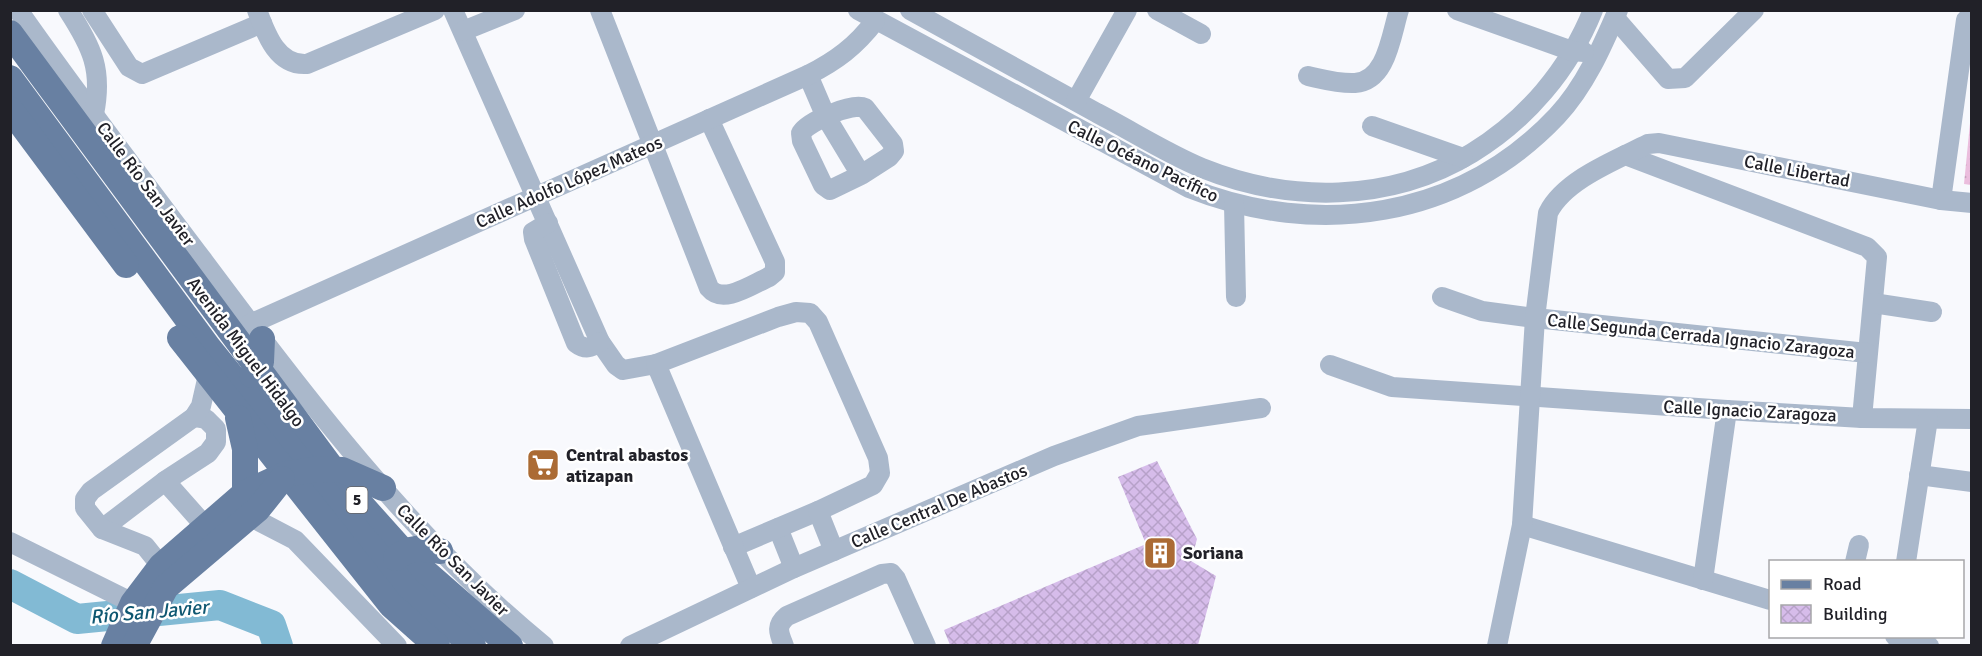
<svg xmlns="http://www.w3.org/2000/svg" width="1982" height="656" viewBox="0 0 1982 656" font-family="Signika,sans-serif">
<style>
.grass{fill:url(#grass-dots)}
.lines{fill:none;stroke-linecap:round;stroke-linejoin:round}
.river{stroke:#82bad4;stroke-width:30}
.building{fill:url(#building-cross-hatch)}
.minor{stroke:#aab8cb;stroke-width:20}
.major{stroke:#6880a2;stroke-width:26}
.labels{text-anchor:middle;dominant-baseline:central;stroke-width:5;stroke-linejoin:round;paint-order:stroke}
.shield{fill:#fff;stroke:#646468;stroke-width:1.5}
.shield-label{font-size:16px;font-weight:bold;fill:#212128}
.street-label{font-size:18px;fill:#212128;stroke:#fff}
.poi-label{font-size:18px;font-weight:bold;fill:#212128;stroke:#fff;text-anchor:start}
.water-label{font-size:20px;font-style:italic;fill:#0e5771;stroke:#fff}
</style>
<defs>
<pattern id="grass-dots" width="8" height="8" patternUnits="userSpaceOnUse" patternTransform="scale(1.5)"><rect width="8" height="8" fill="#ebbddd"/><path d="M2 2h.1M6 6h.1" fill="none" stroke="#c9a2be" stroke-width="1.8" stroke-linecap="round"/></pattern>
<pattern id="building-cross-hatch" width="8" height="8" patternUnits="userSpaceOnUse" patternTransform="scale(1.5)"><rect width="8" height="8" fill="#d6bcea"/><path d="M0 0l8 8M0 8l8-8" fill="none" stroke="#b7a1c9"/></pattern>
</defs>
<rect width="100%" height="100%" fill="#f8f9fd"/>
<!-- grass -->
<polygon class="grass" points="1971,113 1971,185 1964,184"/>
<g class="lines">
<!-- river -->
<polyline class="river" points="10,584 77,619 220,605 271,625 278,646"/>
</g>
<!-- building -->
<polygon class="building" points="1157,461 1197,539 1191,561 1216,576 1198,645 950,645 944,630 1146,544 1118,477"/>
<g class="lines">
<!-- minor -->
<g class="minor">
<path d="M18,10c58,83 120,164 181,245 104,139 209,280 345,391"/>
<path d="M68,10c24,37 35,60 26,104"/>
<polyline points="92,10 129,67 142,74 262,23"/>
<path d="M257,10c9,24 20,56 50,54l128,-54"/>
<polyline points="453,10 600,342 616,365 623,370 656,364"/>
<path d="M600,10l109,278c14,17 42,-3 60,-11l6,-5v-10l-66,-143"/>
<path d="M858,10l331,178c128,51 271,31 368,-72 28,-30 45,-69 61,-106"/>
<path d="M910,10c63,35 125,69 187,103 35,18 69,40 105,55 87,35 188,35 270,-15 54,-33 97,-83 121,-143"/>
<polyline points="1157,10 1201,34"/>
<polyline points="1457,10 1572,51 1584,52"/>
<polyline points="1615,18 1668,79 1685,78 1754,10"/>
<polyline points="463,31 515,10"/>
<path d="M808,75l18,42 35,58 28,-18 5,-6 -1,-7 -28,-36c-12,-6 -56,13 -64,25l1,8 21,44 7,5 31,-15"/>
<path d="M1308,76c14,3 32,8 47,7 32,-2 36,-48 44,-73"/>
<polyline points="1076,101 1127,10"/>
<polyline points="1372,126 1463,158"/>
<polyline points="1625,155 1867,247 1877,257 1862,418"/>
<polyline points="1941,200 1966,20"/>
<polyline points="1234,204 1236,297"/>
<path d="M548,223l-15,9 1,7 42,104c9,7 15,5 24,-1"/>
<polyline points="1442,297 1482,311 1535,318 1867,353"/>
<polyline points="1873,303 1932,312"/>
<path d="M250,324l558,-249c28,-14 48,-29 67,-54"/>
<polyline points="1330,365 1392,387 1727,410 1862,418 1972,419"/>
<polyline points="1919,475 1972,482"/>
<polyline points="165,481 205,526"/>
<polyline points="249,516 295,540 397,646"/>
<polyline points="1522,525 1770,600"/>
<polyline points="778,528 794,568"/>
<polyline points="102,529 165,481 208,453 216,442 216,429 206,419 194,417"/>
<polyline points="10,542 133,603"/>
<polyline points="733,547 818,511"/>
<polyline points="1855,562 1859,545"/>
<polyline points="1906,562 1928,419"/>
<polyline points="161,566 145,546 102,529 85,508 85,499 91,491 194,417 201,406 208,375"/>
<polyline points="1703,580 1727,410"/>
<polyline points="751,588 656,364 778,317 796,312 810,313 818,322 878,458 880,473 873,485 818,511 834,551"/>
<polyline points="1895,636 1929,646"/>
<polyline points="630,646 794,568 1054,456 1138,426 1261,408"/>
<path d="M784,646c-5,-13 -9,-20 3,-30l95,-42 9,-1 5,6 30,67"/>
<path d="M1497,646l25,-121 13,-207 13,-105c16,-33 68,-53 100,-69l11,-1 282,57 31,3"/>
</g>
<!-- major -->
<g class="major">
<polyline points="10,33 348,490 407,556 510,646"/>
<polyline points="10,78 208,347 345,516 407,589 473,646"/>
<polyline points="10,109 126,265"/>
<polyline points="180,338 391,605 437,646"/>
<polyline points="252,375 261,362 262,339"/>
<polyline points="238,418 245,449 245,493"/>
<path d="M396,558c15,-12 25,-10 44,-7"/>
<polyline points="114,646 133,603 161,566 245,493 286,474 318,469 342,470 383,488"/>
<polyline points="134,646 166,587 258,509 282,479"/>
</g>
</g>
<!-- icons -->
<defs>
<symbol id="supermarket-square" viewBox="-11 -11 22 22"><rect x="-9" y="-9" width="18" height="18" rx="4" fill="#ab6b34" stroke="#fff"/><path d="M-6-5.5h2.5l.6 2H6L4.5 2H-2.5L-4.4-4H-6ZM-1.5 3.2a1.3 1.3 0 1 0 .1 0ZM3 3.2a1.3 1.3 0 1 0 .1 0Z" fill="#fff"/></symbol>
<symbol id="building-square" viewBox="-11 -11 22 22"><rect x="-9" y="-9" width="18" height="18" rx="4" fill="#ab6b34" stroke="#fff"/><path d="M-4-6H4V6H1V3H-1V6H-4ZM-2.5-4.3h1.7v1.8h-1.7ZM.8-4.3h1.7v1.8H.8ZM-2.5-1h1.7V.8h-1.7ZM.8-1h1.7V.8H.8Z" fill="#fff"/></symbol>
</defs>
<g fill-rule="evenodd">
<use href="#supermarket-square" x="524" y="446" width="38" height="38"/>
<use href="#building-square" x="1141" y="534" width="38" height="38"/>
</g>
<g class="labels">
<!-- shield labels -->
<rect class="shield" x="346.5" y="487" width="21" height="26" rx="4.5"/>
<g class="shield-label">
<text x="357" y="500">5</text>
</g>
<!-- street labels -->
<g class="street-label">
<text transform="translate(1143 161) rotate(26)">Calle Océano Pacífico</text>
<text transform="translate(1797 171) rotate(11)">Calle Libertad</text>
<text transform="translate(569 182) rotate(-24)">Calle Adolfo López Mateos</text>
<text transform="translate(146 184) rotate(53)">Calle Río San Javier</text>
<text transform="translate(1701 336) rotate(6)">Calle Segunda Cerrada Ignacio Zaragoza</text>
<text transform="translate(246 352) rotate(53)">Avenida Miguel Hidalgo</text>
<text transform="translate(1750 411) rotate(3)">Calle Ignacio Zaragoza</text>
<text transform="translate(939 506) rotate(-23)">Calle Central De Abastos</text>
<text transform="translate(453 560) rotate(45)">Calle Río San Javier</text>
</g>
<!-- poi labels -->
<g class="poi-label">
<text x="566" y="455">Central abastos<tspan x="566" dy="21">atizapan</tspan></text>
<text x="1183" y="553">Soriana</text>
</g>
<!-- water labels -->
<g class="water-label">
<text transform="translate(149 612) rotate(-5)">Río San Javier</text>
</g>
</g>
<!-- border -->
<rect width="1982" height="656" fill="none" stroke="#212128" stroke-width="24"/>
<!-- legend -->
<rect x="1769" y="560" width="195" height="78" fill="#ffffff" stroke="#a6a6a9" stroke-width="1.5"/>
<rect x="1781" y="580" width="30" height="9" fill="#6880a2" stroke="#a6a6a9" stroke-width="1.5"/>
<text x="1823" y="590" font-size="18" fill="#212128">Road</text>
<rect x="1781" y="605" width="30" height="18" fill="url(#building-cross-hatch)" stroke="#a6a6a9" stroke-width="1.5"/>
<text x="1823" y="620" font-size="18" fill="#212128">Building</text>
</svg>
